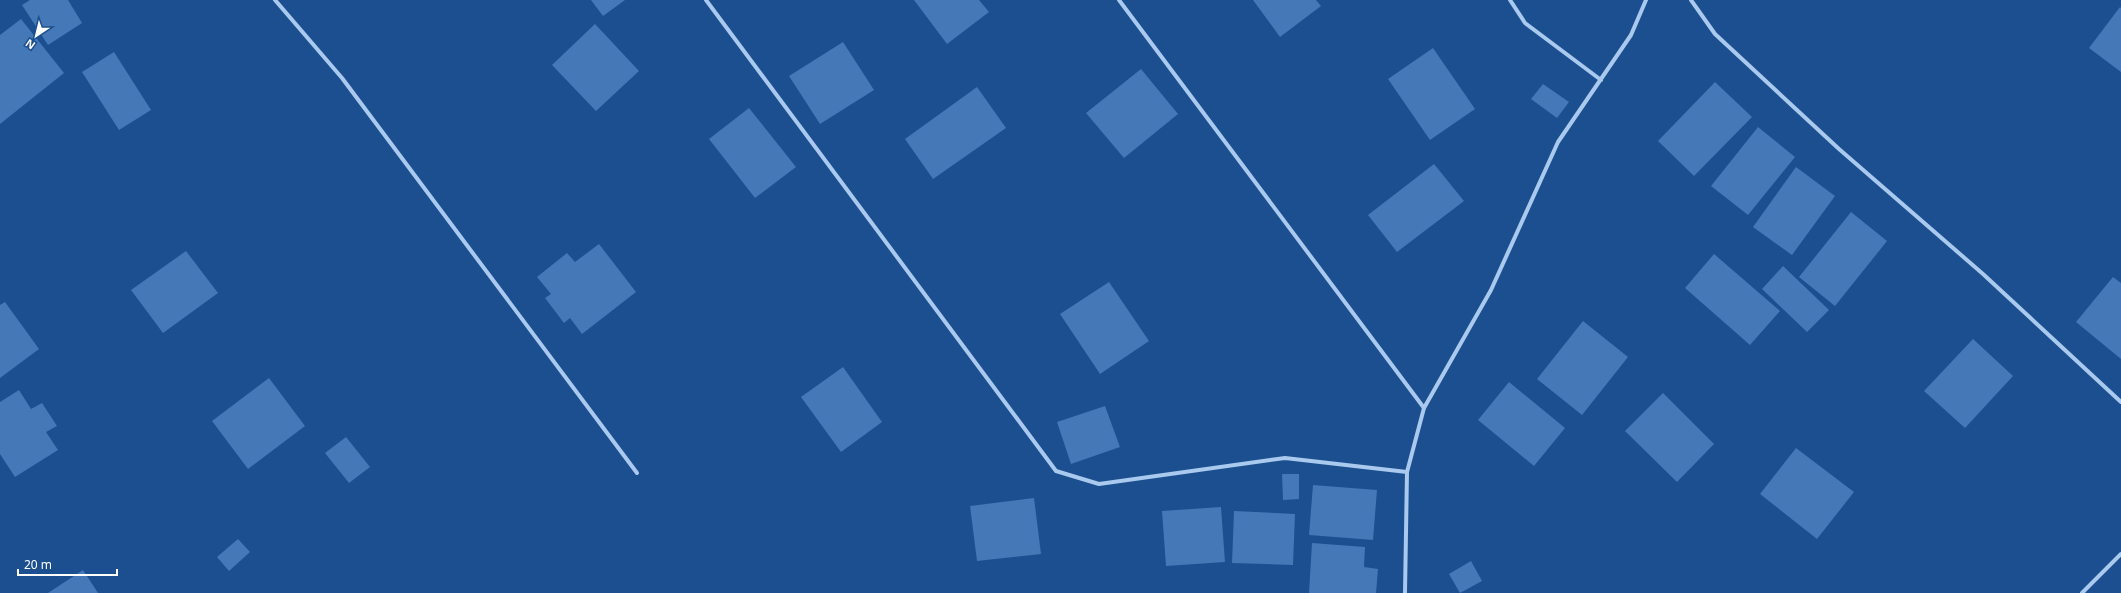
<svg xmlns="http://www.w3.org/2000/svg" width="2121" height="593" viewBox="0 0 2121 593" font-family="'Noto Sans',sans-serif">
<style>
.building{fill:#4478b7}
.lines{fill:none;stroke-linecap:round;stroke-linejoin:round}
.street{stroke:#a9c9ee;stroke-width:4}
</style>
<rect width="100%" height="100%" fill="#1b4f8f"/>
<!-- building -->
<g class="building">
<polygon points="30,0 68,0 82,23 48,45 22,5"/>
<polygon points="591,0 625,0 603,16"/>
<polygon points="914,0 979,0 989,12 947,44"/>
<polygon points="1253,0 1316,0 1321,6 1280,37"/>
<polygon points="2120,7 2121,8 2121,72 2089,48"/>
<polygon points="21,19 64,73 0,124 0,35"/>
<polygon points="595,24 639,71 596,111 552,65"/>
<polygon points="843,42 874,90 820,124 789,76"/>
<polygon points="1433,48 1475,109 1430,140 1388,79"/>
<polygon points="114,52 151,110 119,130 82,72"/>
<polygon points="1141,69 1178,114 1124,158 1086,113"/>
<polygon points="1715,82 1752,117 1694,176 1658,141"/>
<polygon points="1543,84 1569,102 1557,118 1531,99"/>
<polygon points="977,87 1006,128 933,179 905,139"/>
<polygon points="749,108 796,167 755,198 709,139"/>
<polygon points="1758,127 1795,157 1748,215 1711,186"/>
<polygon points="1434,164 1464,201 1397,252 1368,215"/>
<polygon points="1796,167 1835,196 1792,255 1753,227"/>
<polygon points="1851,212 1887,241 1835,306 1799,277"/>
<polygon points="599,244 636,292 582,334 570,318 564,323 545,298 551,294 537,277 567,253 575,262"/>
<polygon points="186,251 218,293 163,333 131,290"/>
<polygon points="1714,254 1780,311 1750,345 1685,288"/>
<polygon points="1783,266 1829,310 1807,332 1762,289"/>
<polygon points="2113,277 2121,283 2121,359 2076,322"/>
<polygon points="1109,282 1149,341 1100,374 1060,314"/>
<polygon points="5,302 39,349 0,378 0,305"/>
<polygon points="1583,321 1628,357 1582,415 1537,379"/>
<polygon points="1973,339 2013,376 1965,428 1924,391"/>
<polygon points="843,367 882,422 841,452 801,397"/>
<polygon points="269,378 305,426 248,469 212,421"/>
<polygon points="1509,382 1565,428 1534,466 1478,420"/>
<polygon points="19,390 31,409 42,403 57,426 46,432 58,450 15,477 0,454 0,402"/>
<polygon points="1663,393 1714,444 1677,482 1625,431"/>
<polygon points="1105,406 1120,447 1071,464 1057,422"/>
<polygon points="346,437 370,467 349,483 325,453"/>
<polygon points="1796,448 1854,492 1817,539 1760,494"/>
<polygon points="1282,474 1299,474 1299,499 1283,500"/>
<polygon points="1313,485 1377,490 1373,540 1309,535"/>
<polygon points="1034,498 1041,554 977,561 970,506"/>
<polygon points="1221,507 1225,562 1166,566 1162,511"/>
<polygon points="1234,511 1295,514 1293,565 1232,563"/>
<polygon points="238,539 250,552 229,571 217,557"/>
<polygon points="1312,543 1365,547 1364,567 1378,569 1376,593 1309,593"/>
<polygon points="1471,561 1482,581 1460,593 1449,574"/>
<polygon points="83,570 98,593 48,593"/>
</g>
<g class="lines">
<!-- street -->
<g class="street">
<polyline points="275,0 342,78 637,473"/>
<polyline points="706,0 1056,471 1099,484 1285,458 1407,472"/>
<polyline points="1119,0 1424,408"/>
<polyline points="1510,0 1525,23 1601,80"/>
<polyline points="1691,0 1715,34 1839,149 1983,274 2121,402"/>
<polyline points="1405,593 1407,472 1424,408 1491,290 1558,142 1631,35 1646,0"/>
<polyline points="2082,593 2121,554"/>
</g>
</g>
<!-- north arrow -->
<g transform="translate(36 36) rotate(215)" stroke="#1b4f8f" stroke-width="3" paint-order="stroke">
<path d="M0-3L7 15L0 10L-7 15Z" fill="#ffffff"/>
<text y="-6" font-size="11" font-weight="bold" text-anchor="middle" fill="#ffffff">N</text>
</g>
<!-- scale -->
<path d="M18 569v6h99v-6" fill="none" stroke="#ffffff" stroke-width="2"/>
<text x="24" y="569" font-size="12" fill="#ffffff" stroke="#1b4f8f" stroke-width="3" paint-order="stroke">20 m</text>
</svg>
